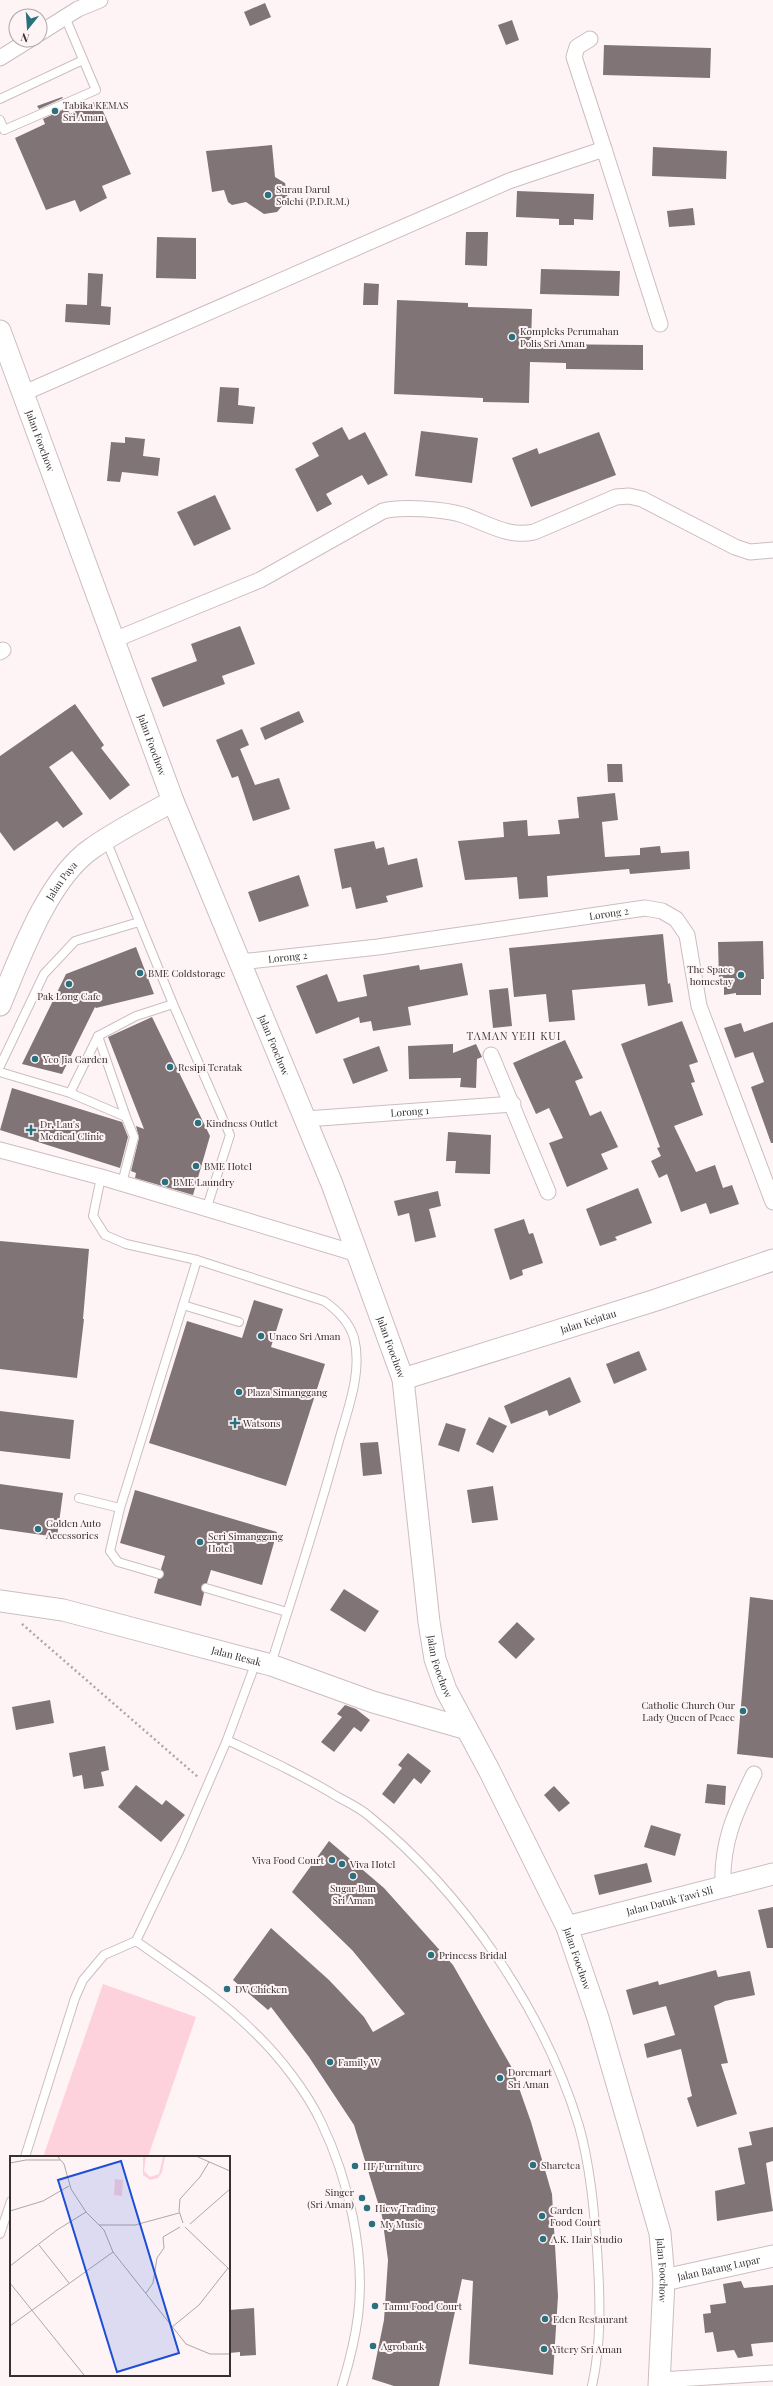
<svg xmlns="http://www.w3.org/2000/svg" width="773" height="2386" viewBox="0 0 773 2386" font-family="'Playfair Display',serif">
<style>
.green{fill:#fdd2dc}
.building{fill:#817477}
.lines{fill:none;stroke-linecap:round;stroke-linejoin:round}
.lane-casing{stroke:#ccbdc0;stroke-width:10}
.street-casing{stroke:#ccbdc0;stroke-width:17}
.secondary-casing{stroke:#ccbdc0;stroke-width:23}
.path{stroke:#ada5a6;stroke-width:2.5;stroke-dasharray:2 3;stroke-linecap:butt}
.lane{stroke:#fff;stroke-width:8}
.street{stroke:#fff;stroke-width:15}
.secondary{stroke:#fff;stroke-width:21}
.poi-dot{fill:#2a717e;stroke:#fef4f6;stroke-width:1.5}
.labels{text-anchor:middle;dominant-baseline:central;stroke-width:4;stroke-linejoin:round;paint-order:stroke}
.poi-label{font-size:10px;fill:#363031;stroke:#fef4f6;text-anchor:start}
.street-label{font-size:10px;fill:#363031;stroke:#fef4f6}
.neighbourhood-label{font-size:11px;letter-spacing:1px;fill:#44383b;stroke:#fef4f6}
.inset-road{fill:none;stroke:#aea6a7;stroke-width:1}
.view{fill:#1d4ed8;fill-opacity:0.15;stroke:#1d4ed8;stroke-width:2}
.inset-edge{fill:none;stroke:#363031;stroke-width:2}
</style>
<rect width="100%" height="100%" fill="#fef4f6"/>
<!-- green -->
<polygon class="green" points="103,1984 196,2017 148,2157 43,2157"/>
<!-- building -->
<g class="building">
<polygon points="265,3 271,17 250,26 244,12"/>
<polygon points="512,20 519,40 506,45 498,25"/>
<polygon points="604,45 711,48 710,78 603,75"/>
<polygon points="62,97 63,98 39,109 37,106"/>
<polygon points="98,100 131,174 102,186 107,198 80,212 75,200 46,210 15,138 45,124 43,119 67,108 70,114"/>
<polygon points="272,145 275,177 285,183 288,199 277,212 264,214 246,202 232,205 228,202 224,190 212,192 206,151"/>
<polygon points="653,147 727,151 726,179 652,176"/>
<polygon points="517,191 594,194 593,220 574,219 574,225 559,225 559,219 516,217"/>
<polygon points="693,208 695,225 669,227 667,211"/>
<polygon points="466,232 488,232 487,266 465,265"/>
<polygon points="157,237 196,238 196,279 156,278"/>
<polygon points="541,269 620,271 619,296 540,294"/>
<polygon points="88,273 103,274 101,306 111,307 110,325 65,322 66,304 87,305"/>
<polygon points="364,283 379,284 378,305 363,305"/>
<polygon points="397,300 468,303 468,307 532,309 531,344 643,345 643,370 566,369 566,363 530,362 529,403 483,402 483,398 394,394"/>
<polygon points="220,387 239,388 238,405 255,407 253,424 217,422"/>
<polygon points="342,427 349,440 365,432 388,475 368,485 362,475 326,494 332,504 317,512 295,469 319,456 312,443"/>
<polygon points="421,431 478,438 472,483 415,476"/>
<polygon points="599,432 616,475 531,507 512,458 537,448 539,454"/>
<polygon points="125,437 145,439 143,456 160,458 158,476 122,472 120,482 107,481 111,442 125,443"/>
<polygon points="215,495 231,529 194,546 177,512"/>
<polygon points="240,626 255,664 222,676 225,684 163,707 151,678 197,661 191,644"/>
<polygon points="75,704 104,745 101,748 130,785 110,800 72,751 49,767 83,814 63,828 57,821 14,851 0,832 0,756"/>
<polygon points="299,711 304,722 265,740 260,728"/>
<polygon points="242,729 249,745 240,749 255,785 279,778 290,809 253,821 238,776 232,778 216,740"/>
<polygon points="607,764 622,764 623,782 608,782"/>
<polygon points="615,793 618,820 602,822 605,857 640,855 640,848 660,846 661,853 689,851 690,869 630,874 629,869 547,876 548,897 519,899 517,877 465,880 458,841 504,837 503,822 527,820 528,836 560,834 558,820 579,818 577,797"/>
<polygon points="374,841 376,849 384,847 388,865 417,858 423,887 386,896 388,902 356,909 351,887 342,889 334,849"/>
<polygon points="299,875 309,906 259,922 248,892"/>
<polygon points="663,934 668,984 670,983 673,1002 648,1006 645,984 572,990 575,1020 549,1022 546,994 514,997 509,948"/>
<polygon points="763,941 764,979 761,979 761,995 736,995 736,993 724,995 724,980 719,980 718,942"/>
<polygon points="136,947 154,994 96,1008 95,1007 62,1074 22,1064 66,974"/>
<polygon points="462,963 468,995 408,1007 411,1025 373,1031 371,1021 360,1023 359,1017 316,1034 296,986 327,974 338,1002 367,996 363,975 419,965 420,970"/>
<polygon points="508,988 512,1026 493,1028 489,990"/>
<polygon points="152,1017 210,1136 193,1195 135,1178 136,1173 131,1171 139,1138 136,1126 144,1129 108,1037"/>
<polygon points="682,1021 698,1062 689,1065 695,1082 691,1083 703,1115 674,1126 696,1172 715,1165 723,1188 732,1185 739,1204 710,1214 706,1203 681,1212 667,1174 659,1178 651,1161 661,1156 657,1148 660,1147 621,1044"/>
<polygon points="773,1022 773,1143 771,1143 751,1087 764,1082 753,1052 735,1058 724,1028 741,1023 744,1032"/>
<polygon points="565,1040 583,1078 575,1081 590,1116 601,1111 618,1147 601,1154 608,1169 567,1187 549,1143 563,1138 549,1108 536,1114 513,1063"/>
<polygon points="453,1044 453,1053 476,1044 482,1057 477,1059 476,1088 460,1087 461,1078 409,1079 408,1046"/>
<polygon points="379,1046 388,1071 353,1084 343,1059"/>
<polygon points="12,1088 122,1122 128,1137 120,1168 0,1130"/>
<polygon points="448,1132 491,1135 490,1174 455,1173 456,1161 446,1161"/>
<polygon points="638,1188 652,1223 615,1237 617,1240 600,1246 586,1209"/>
<polygon points="438,1191 441,1206 429,1209 436,1237 415,1242 409,1213 398,1216 394,1201"/>
<polygon points="524,1219 529,1234 533,1233 543,1263 522,1270 523,1275 510,1280 494,1229"/>
<polygon points="0,1241 89,1249 83,1319 84,1319 77,1378 0,1369"/>
<polygon points="254,1300 283,1309 271,1347 325,1364 286,1486 149,1443 187,1321 242,1338"/>
<polygon points="639,1351 647,1370 614,1384 606,1364"/>
<polygon points="570,1377 581,1402 549,1416 547,1410 511,1424 504,1406"/>
<polygon points="0,1411 74,1420 70,1459 0,1451"/>
<polygon points="489,1417 507,1426 493,1453 476,1444"/>
<polygon points="446,1423 466,1429 459,1452 438,1445"/>
<polygon points="378,1442 382,1474 363,1476 360,1443"/>
<polygon points="0,1484 63,1493 57,1537 0,1529"/>
<polygon points="493,1486 498,1520 472,1523 467,1490"/>
<polygon points="135,1490 277,1532 262,1585 211,1570 207,1583 201,1587 204,1593 201,1606 154,1593 158,1579 164,1575 161,1569 165,1556 120,1543"/>
<polygon points="344,1589 379,1611 365,1632 330,1610"/>
<polygon points="750,1597 773,1600 773,1758 737,1754"/>
<polygon points="517,1622 535,1639 516,1659 498,1642"/>
<polygon points="50,1700 54,1723 16,1730 12,1707"/>
<polygon points="345,1705 356,1709 370,1720 361,1732 354,1727 334,1752 321,1742 342,1717 337,1714"/>
<polygon points="105,1746 109,1770 101,1772 104,1786 84,1789 82,1775 73,1777 69,1753"/>
<polygon points="408,1753 431,1771 421,1784 414,1778 394,1804 382,1794 402,1768 398,1765"/>
<polygon points="707,1784 726,1786 725,1805 705,1803"/>
<polygon points="136,1785 162,1805 166,1800 185,1815 161,1842 118,1807"/>
<polygon points="554,1786 570,1803 559,1812 544,1795"/>
<polygon points="651,1825 681,1834 675,1856 644,1847"/>
<polygon points="329,1841 384,1888 453,1965 512,2068 531,2122 552,2194 558,2296 553,2375 469,2364 473,2281 462,2279 439,2386 394,2386 372,2379 384,2320 388,2260 382,2216 354,2125 309,2057 271,2007 268,2010 233,1980 271,1928 329,1980 364,2017 373,2032 405,2014 352,1950 292,1892"/>
<polygon points="647,1863 652,1882 599,1895 594,1875"/>
<polygon points="773,1907 773,1948 767,1948 758,1910"/>
<polygon points="716,1970 718,1977 750,1971 755,1995 725,2001 714,2006 728,2063 721,2064 737,2114 697,2127 687,2098 692,2096 681,2049 647,2058 644,2044 675,2035 666,2006 633,2015 626,1990 658,1981 659,1985"/>
<polygon points="773,2127 773,2161 766,2163 773,2211 717,2221 715,2191 745,2184 738,2148 752,2145 749,2132"/>
<polygon points="741,2281 744,2288 773,2285 773,2342 751,2344 753,2356 738,2358 734,2350 717,2352 713,2332 705,2333 703,2314 711,2313 710,2305 726,2303 723,2284"/>
<polygon points="254,2308 256,2355 240,2356 240,2352 229,2353 229,2310"/>
</g>
<g class="lines">
<defs>
<g id="lane">
<polyline points="0,99 83,60"/>
<polyline points="0,120 4,130 96,90 65,17"/>
<polyline points="106,840 173,1004 230,1135 206,1210"/>
<polyline points="98,1036 126,1117"/>
<polyline points="0,1066 44,974 75,941 139,922"/>
<polyline points="0,1072 70,1093 126,1117 134,1137 122,1183"/>
<polyline points="70,1093 98,1036 136,1016 173,1004"/>
<path d="M101,1177l-8,39 12,19 21,9 71,16 127,41c13,9 25,20 30,37 9,34 -7,73 -16,106 -20,74 -44,147 -67,220"/>
<polyline points="183,1305 239,1322"/>
<polyline points="79,1498 120,1508 197,1260"/>
<polyline points="120,1508 110,1551 118,1562 159,1574"/>
<polyline points="206,1588 287,1612"/>
<path d="M227,1740c38,18 75,35 111,57 11,6 22,11 31,19 94,76 175,194 210,310 11,39 15,83 18,123 3,45 5,93 -5,137"/>
<path d="M136,1941c41,29 83,56 119,92 24,23 52,59 66,89 27,56 45,131 37,194 -3,24 -9,47 -16,70"/>
<polyline points="25,2157 75,1998 83,1980 104,1955 136,1941 180,1849 227,1740 256,1662"/>
<polyline points="0,2234 11,2201"/>
</g>
<g id="street">
<polyline points="40,33 78,9 100,0"/>
<polyline points="590,39 577,47 574,57 604,149"/>
<polyline points="0,58 29,40"/>
<polyline points="24,393 509,181 604,149 660,324"/>
<path d="M114,640l146,-60 123,-69c18,-5 61,-2 80,4 24,8 45,23 71,17l82,-35 13,-1 13,3 93,48 15,5 23,-2"/>
<polyline points="0,652 3,650"/>
<path id="s1" d="M240,962l138,-15 267,-39 17,3 14,8 11,16 12,71 74,196"/>
<polyline points="491,1055 548,1192"/>
<path id="s2" d="M306,1119l207,-15"/>
<polyline points="0,1150 101,1177 358,1254"/>
<path d="M723,1887c-2,-44 12,-74 31,-113"/>
<polyline points="660,2380 773,2373"/>
</g>
<g id="secondary">
<path id="s3" d="M0,331l173,470 159,383 71,195 26,243 6,37 11,31 43,80 78,157 31,91 62,215 4,47 -5,106"/>
<path id="s4" d="M0,1005c20,-48 48,-126 91,-156 25,-18 55,-33 82,-48"/>
<path id="s5" d="M403,1379l253,-79 117,-40"/>
<path id="s6" d="M0,1601l63,9 208,55 102,37 94,27"/>
<path id="s7" d="M567,1927l206,-53"/>
<path id="s8" d="M664,2280l109,-24"/>
</g>
</defs>
<!-- lane casing -->
<use href="#lane" class="lane-casing"/>
<!-- street casing -->
<use href="#street" class="street-casing"/>
<!-- secondary casing -->
<use href="#secondary" class="secondary-casing"/>
<!-- path -->
<polyline class="path" points="22,1624 198,1777"/>
<!-- lane -->
<use href="#lane" class="lane"/>
<!-- street -->
<use href="#street" class="street"/>
<!-- secondary -->
<use href="#secondary" class="secondary"/>
</g>
<!-- markers -->
<g class="poi-dot">
<circle cx="55" cy="111" r="4"/>
<circle cx="268" cy="195" r="4"/>
<circle cx="512" cy="337" r="4"/>
<circle cx="140" cy="973" r="4"/>
<circle cx="741" cy="975" r="4"/>
<circle cx="69" cy="984" r="4"/>
<circle cx="35" cy="1059" r="4"/>
<circle cx="170" cy="1067" r="4"/>
<circle cx="198" cy="1123" r="4"/>
<path d="M29 1124h4v4h4v4h-4v4h-4v-4h-4v-4h4z"/>
<circle cx="196" cy="1166" r="4"/>
<circle cx="165" cy="1182" r="4"/>
<circle cx="261" cy="1336" r="4"/>
<circle cx="239" cy="1392" r="4"/>
<path d="M233 1417h4v4h4v4h-4v4h-4v-4h-4v-4h4z"/>
<circle cx="38" cy="1529" r="4"/>
<circle cx="200" cy="1542" r="4"/>
<circle cx="743" cy="1711" r="4"/>
<circle cx="332" cy="1860" r="4"/>
<circle cx="342" cy="1864" r="4"/>
<circle cx="353" cy="1876" r="4"/>
<circle cx="431" cy="1955" r="4"/>
<circle cx="227" cy="1989" r="4"/>
<circle cx="330" cy="2062" r="4"/>
<circle cx="500" cy="2078" r="4"/>
<circle cx="533" cy="2165" r="4"/>
<circle cx="355" cy="2166" r="4"/>
<circle cx="362" cy="2198" r="4"/>
<circle cx="367" cy="2208" r="4"/>
<circle cx="542" cy="2216" r="4"/>
<circle cx="372" cy="2224" r="4"/>
<circle cx="543" cy="2239" r="4"/>
<circle cx="375" cy="2306" r="4"/>
<circle cx="545" cy="2319" r="4"/>
<circle cx="373" cy="2346" r="4"/>
<circle cx="544" cy="2349" r="4"/>
</g>
<g class="labels">
<!-- poi labels -->
<g class="poi-label">
<text x="63" y="105">Tabika KEMAS<tspan x="63" dy="12">Sri Aman</tspan></text>
<text x="276" y="189">Surau Darul<tspan x="276" dy="12">Solehi (P.D.R.M.)</tspan></text>
<text x="520" y="331">Kompleks Perumahan<tspan x="520" dy="12">Polis Sri Aman</tspan></text>
<text x="733" y="969" text-anchor="end">The Space<tspan x="733" dy="12">homestay</tspan></text>
<text x="148" y="973">BME Coldstorage</text>
<text x="69" y="996" text-anchor="middle">Pak Long Cafe</text>
<text x="43" y="1059">Yeo Jia Garden</text>
<text x="178" y="1067">Resipi Teratak</text>
<text x="206" y="1123">Kindness Outlet</text>
<text x="40" y="1124">Dr. Lau's<tspan x="40" dy="12">Medical Clinic</tspan></text>
<text x="204" y="1166">BME Hotel</text>
<text x="173" y="1182">BME Laundry</text>
<text x="269" y="1336">Unaco Sri Aman</text>
<text x="247" y="1392">Plaza Simanggang</text>
<text x="243" y="1423">Watsons</text>
<text x="46" y="1523">Golden Auto<tspan x="46" dy="12">Accessories</tspan></text>
<text x="208" y="1536">Seri Simanggang<tspan x="208" dy="12">Hotel</tspan></text>
<text x="735" y="1705" text-anchor="end">Catholic Church Our<tspan x="735" dy="12">Lady Queen of Peace</tspan></text>
<text x="324" y="1860" text-anchor="end">Viva Food Court</text>
<text x="350" y="1864">Viva Hotel</text>
<text x="353" y="1888" text-anchor="middle">Sugar Bun<tspan x="353" dy="12">Sri Aman</tspan></text>
<text x="439" y="1955">Princess Bridal</text>
<text x="235" y="1989">DV Chicken</text>
<text x="338" y="2062">Family W</text>
<text x="508" y="2072">Doremart<tspan x="508" dy="12">Sri Aman</tspan></text>
<text x="541" y="2165">Sharetea</text>
<text x="363" y="2166">HF Furniture</text>
<text x="354" y="2192" text-anchor="end">Singer<tspan x="354" dy="12">(Sri Aman)</tspan></text>
<text x="375" y="2208">Hiew Trading</text>
<text x="550" y="2210">Garden<tspan x="550" dy="12">Food Court</tspan></text>
<text x="380" y="2224">My Music</text>
<text x="551" y="2239">A.K. Hair Studio</text>
<text x="383" y="2306">Tamu Food Court</text>
<text x="553" y="2319">Eden Restaurant</text>
<text x="381" y="2346">Agrobank</text>
<text x="552" y="2349">Yitery Sri Aman</text>
</g>
<!-- street labels -->
<g class="street-label">
<text stroke="none"><textPath href="#s3" startOffset="117">Jalan Foochow</textPath></text>
<text stroke="none"><textPath href="#s3" startOffset="441">Jalan Foochow</textPath></text>
<text stroke="none"><textPath href="#s4" startOffset="139">Jalan Paya</textPath></text>
<text stroke="none"><textPath href="#s1" startOffset="372">Lorong 2</textPath></text>
<text stroke="none"><textPath href="#s1" startOffset="48">Lorong 2</textPath></text>
<text stroke="none"><textPath href="#s3" startOffset="765">Jalan Foochow</textPath></text>
<text stroke="none"><textPath href="#s2" startOffset="104">Lorong 1</textPath></text>
<text stroke="none"><textPath href="#s5" startOffset="194">Jalan Kejatau</textPath></text>
<text stroke="none"><textPath href="#s3" startOffset="1089">Jalan Foochow</textPath></text>
<text stroke="none"><textPath href="#s6" startOffset="243">Jalan Resak</textPath></text>
<text stroke="none"><textPath href="#s3" startOffset="1413">Jalan Foochow</textPath></text>
<text stroke="none"><textPath href="#s7" startOffset="106">Jalan Datuk Tawi Sli</textPath></text>
<text stroke="none"><textPath href="#s3" startOffset="1737">Jalan Foochow</textPath></text>
<text stroke="none"><textPath href="#s8" startOffset="56">Jalan Batang Lupar</textPath></text>
<text stroke="none"><textPath href="#s3" startOffset="2061">Jalan Foochow</textPath></text>
</g>
<!-- neighbourhood labels -->
<g class="neighbourhood-label">
<text x="514" y="1035">TAMAN YEH KUI</text>
</g>
</g>
<!-- overview -->
<g transform="translate(10 2156)">
<rect width="220" height="220" fill="#fef4f6"/>
<path d="M133,1h3l-2,14 6,6 9,-3 4,-17h2l-3,15 -4,6 -8,2 -7,-5zM105,23l8,1 -1,16 -8,-1z" fill="#fdd2dc"/>
<path class="inset-road" d="M48,1l6,7 7,25 15,23 18,18 9,22M188,1l32,14M0,7l16,-3h34M0,55l33,-10 26,-15M173,67l-4,-12 1,-12 20,-22 9,-15M180,68l40,-35M89,69h36l44,-12M175,71l45,43M29,89l30,38M0,110l47,-36 29,-18M0,127l74,92M136,137l7,-10 4,-25 7,-10 -1,-11 17,-10M0,170l103,-74 73,92 24,10h20M162,171l27,-22 29,-37"/>
<path class="view" d="M111,5l58,192 -62,19 -59,-192z"/>
<rect width="220" height="220" class="inset-edge"/>
</g>
<!-- north arrow -->
<g transform="translate(28 28) rotate(197)"><circle r="19" fill="#fef4f6" stroke="#aea6a7"/>
<path d="M0-3L7 15L0 10L-7 15Z" fill="#2a717e"/>
<text y="-6" font-size="11" font-weight="bold" text-anchor="middle" fill="#363031">N</text>
</g>
</svg>
